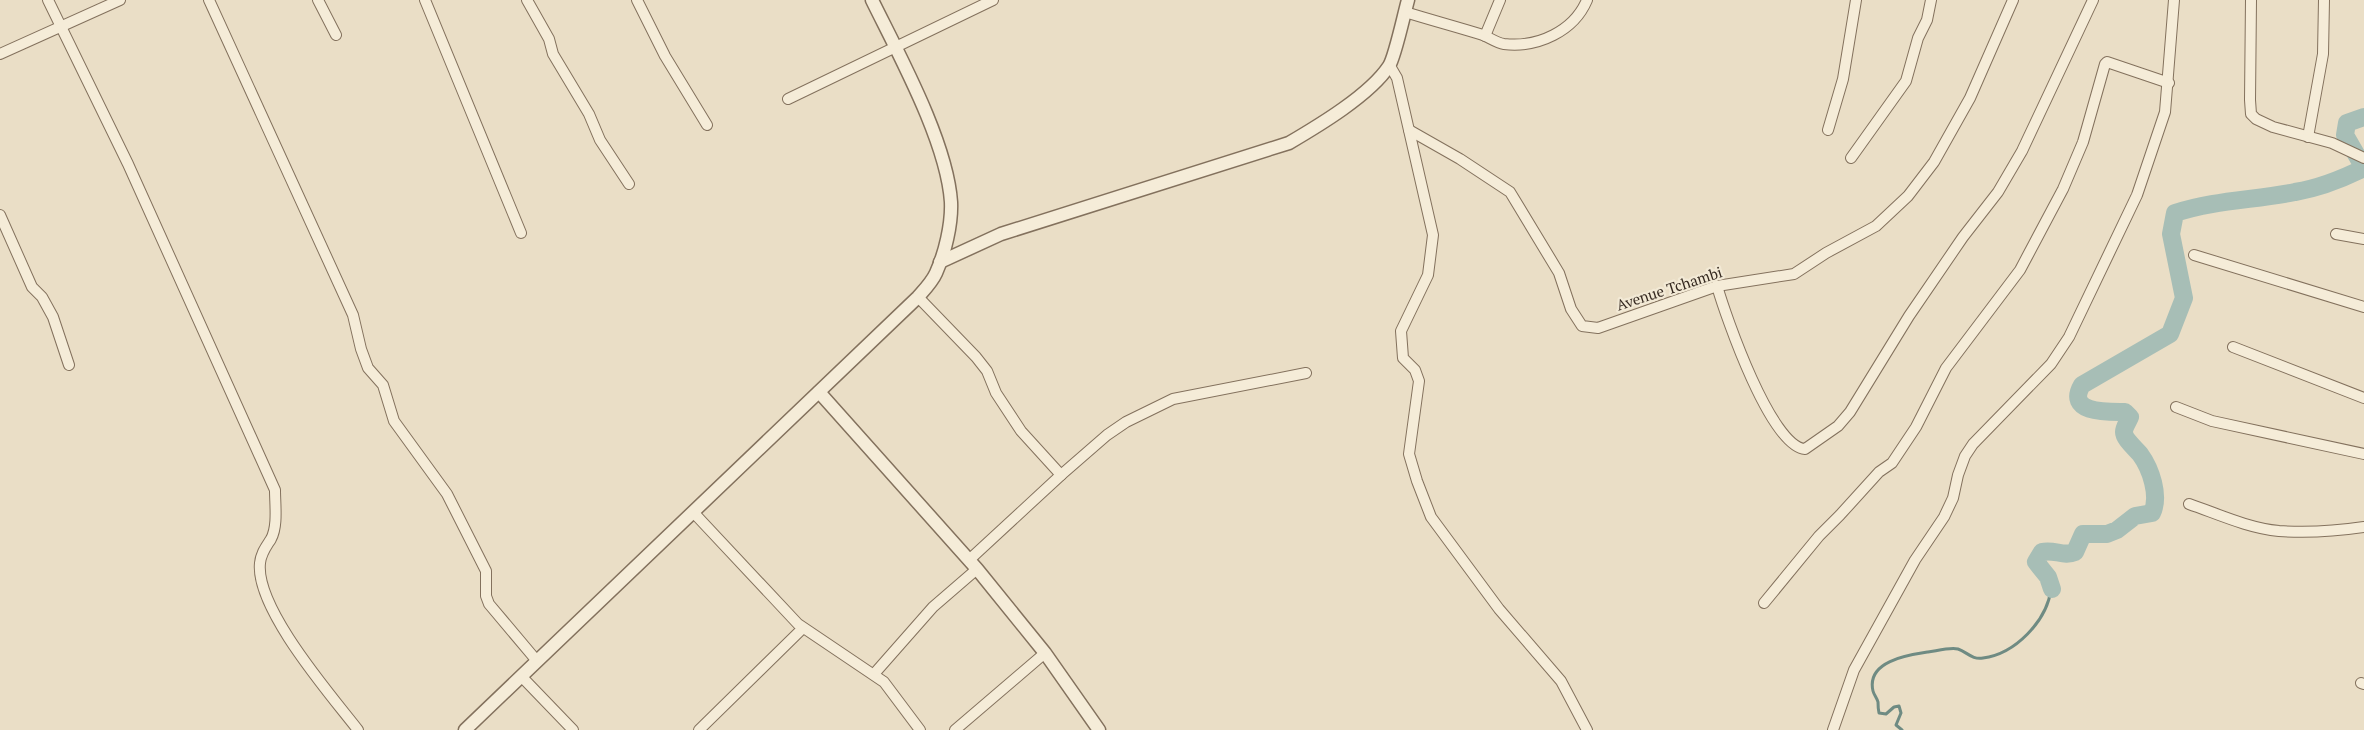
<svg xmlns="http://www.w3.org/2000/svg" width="2364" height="730" viewBox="0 0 2364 730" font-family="'PT Serif',serif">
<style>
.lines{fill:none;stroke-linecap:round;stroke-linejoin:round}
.stream{stroke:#6f8b83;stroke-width:3}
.river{stroke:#a7beb6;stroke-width:18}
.minor-casing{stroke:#83715d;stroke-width:12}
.tertiary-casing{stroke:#83715d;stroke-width:15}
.minor{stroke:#f5ecd8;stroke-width:10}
.tertiary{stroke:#f5ecd8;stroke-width:12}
.labels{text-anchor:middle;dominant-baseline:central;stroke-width:4.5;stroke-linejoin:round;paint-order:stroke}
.street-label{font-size:15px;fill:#352920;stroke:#f2e9d5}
</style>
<rect width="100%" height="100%" fill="#eadec6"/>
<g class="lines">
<!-- stream -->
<path class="stream" d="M1902,730l-6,-5 5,-12 -2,-7 -5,1 -8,7 -7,-1c-1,-4 -1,-7 -1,-11 -1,-4 -4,-7 -5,-11 -7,-30 35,-36 55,-39 8,-1 22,-5 30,-3 9,3 14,11 25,9 32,-4 64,-37 68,-69"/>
<!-- river -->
<path class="river" d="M2052,589l-4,-12 -12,-15 6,-10c12,-3 22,5 33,0l8,-18h24l10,-4 18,-14 17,-3c8,-17 -1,-44 -12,-59 -5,-6 -16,-15 -16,-22 0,-5 4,-10 6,-15l-5,-5c-16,0 -60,2 -43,-27l88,-51 14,-36 -13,-64 4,-21c39,-13 80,-13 120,-21 24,-4 47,-13 69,-24l-19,-33 2,-12 17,-6"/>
<defs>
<g id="minor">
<path d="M48,0l80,164 147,326c0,15 3,36 -4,49 -5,8 -10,14 -11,24 -5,45 70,131 98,167"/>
<polyline points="209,0 353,315 361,349 368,368 383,385 394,421 447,494 486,571 486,596 489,604 537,661"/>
<polyline points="318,0 336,35"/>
<polyline points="425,0 521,233"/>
<polyline points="527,0 549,39 553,54 589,114 600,140 629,184"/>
<polyline points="637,0 665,56 707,125"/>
<polyline points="2251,0 2250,100 2251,114 2256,119 2273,127 2332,143 2364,158"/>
<path d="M1405,12c26,8 52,15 78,23 7,3 14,8 21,9 34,4 70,-13 83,-44"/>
<polyline points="1485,36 1500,0"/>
<polyline points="0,54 120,0"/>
<polyline points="1390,66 1397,78 1433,235 1428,275 1401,331 1403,358 1415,370 1419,381 1409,454 1417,481 1431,517 1499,609 1561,681 1587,730"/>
<polyline points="788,99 993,0"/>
<polyline points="1409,130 1460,159 1510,192 1559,273 1571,309 1582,326 1598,328 1717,286 1794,274 1826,253 1876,226 1908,196 1934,162 1970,98 2013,0"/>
<polyline points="1828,130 1843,79 1856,0"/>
<polyline points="2308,137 2323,54 2324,0"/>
<polyline points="1851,158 1906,81 1918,38 1927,20 1931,0"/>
<polyline points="0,215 32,287 42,297 53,317 69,365"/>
<polyline points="2336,234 2364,239"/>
<polyline points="2194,255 2364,307"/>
<path d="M1717,286c9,31 54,161 88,163l33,-23 12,-14 59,-96 54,-79 35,-45 24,-41 71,-151"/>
<polyline points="918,297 976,357 987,371 996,393 1021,431 1061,475"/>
<polyline points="2233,347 2364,398"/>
<polyline points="2176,407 2212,421 2364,454"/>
<path d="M2189,504c29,10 59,24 90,27 27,2 58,0 85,-4"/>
<polyline points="693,512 798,624 884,682 920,730"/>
<polyline points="969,560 1061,475 1107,435 1126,422 1173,399 1306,373"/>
<polyline points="1764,603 1819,536 1840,515 1879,472 1892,463 1916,427 1946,368 2020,270 2063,189 2083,142 2105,64 2107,62 2169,83"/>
<polyline points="874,674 933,607 977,569"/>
<polyline points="521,676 573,730"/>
<polyline points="2361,683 2364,684"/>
<polyline points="699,730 802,629"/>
<polyline points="955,730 1045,653"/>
<polyline points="1833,730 1854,670 1915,560 1944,517 1953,498 1958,475 1965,456 1973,444 2051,364 2069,337 2137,195 2165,112 2174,0"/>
</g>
<g id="tertiary">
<path d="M940,262l61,-28 288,-91c29,-17 81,-48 100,-77 6,-9 15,-52 19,-66"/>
<polyline points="819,392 977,569 1045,653 1099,730"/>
<path d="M465,730l453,-433c7,-8 14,-15 18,-24 9,-20 16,-49 15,-71 -4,-60 -52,-147 -79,-202"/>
</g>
</defs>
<!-- minor casing -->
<use href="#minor" class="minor-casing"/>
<!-- tertiary casing -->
<use href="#tertiary" class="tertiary-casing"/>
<!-- minor -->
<use href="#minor" class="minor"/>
<!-- tertiary -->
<use href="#tertiary" class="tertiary"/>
</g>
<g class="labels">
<!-- street labels -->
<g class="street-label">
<text transform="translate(1669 288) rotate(-18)">Avenue Tchambi</text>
</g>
</g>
</svg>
